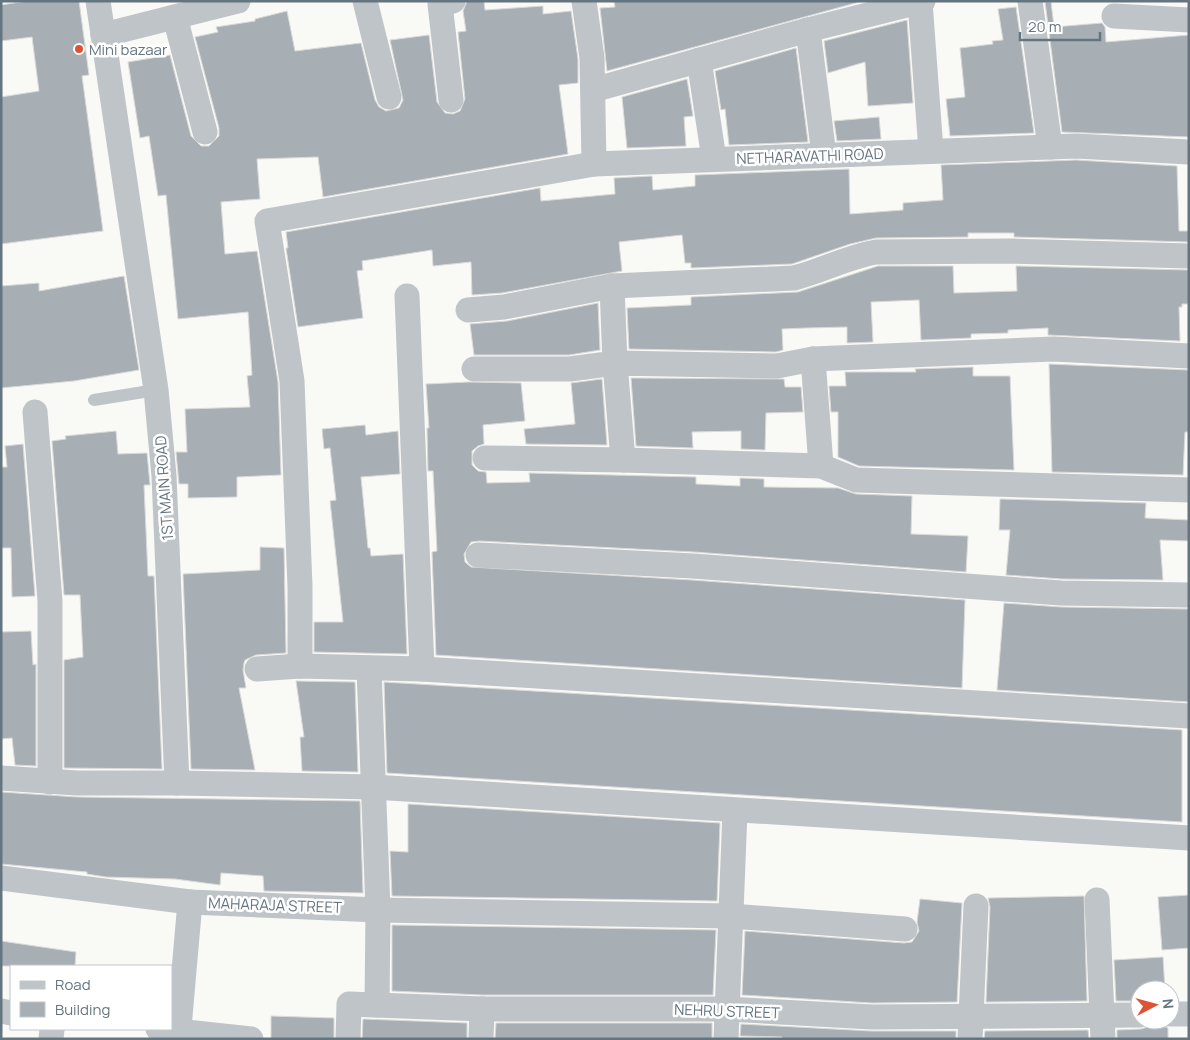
<svg xmlns="http://www.w3.org/2000/svg" width="1190" height="1040" viewBox="0 0 1190 1040" font-family="Manrope,sans-serif">
<style>
.building{fill:#a7afb5;stroke:#dadad9}
.lines{fill:none;stroke-linecap:round;stroke-linejoin:round}
.lane{stroke:#bfc4c8;stroke-width:12}
.street{stroke:#bfc4c8;stroke-width:25}
.poi-dot{fill:#dc5233;stroke:#fff;stroke-width:2}
.labels{text-anchor:middle;dominant-baseline:central;stroke-width:5;stroke-linejoin:round;paint-order:stroke}
.poi-label{font-size:15px;fill:#657580;stroke:#fff;text-anchor:start}
.street-label{font-size:15px;fill:#657580;stroke:#fff}
</style>
<rect width="100%" height="100%" fill="#f9f9f6"/>
<!-- building -->
<g class="building">
<polygon points="27,1 79,1 89,75 82,76 103,231 1,244 1,97 39,91 32,37 1,41 1,5"/>
<polygon points="467,1 484,1 485,10 543,6 543,14 571,11 578,59 578,83 559,85 568,154 323,197 318,157 257,159 260,199 221,202 225,254 257,251 278,382 281,475 237,477 237,497 188,498 188,484 179,484 176,452 187,452 185,409 250,407 247,376 252,375 248,312 178,319 166,195 158,196 149,136 140,138 128,62 170,55 191,136 201,146 209,146 219,136 219,128 195,37 218,32 216,27 255,21 255,19 287,11 295,51 361,43 375,100 379,107 386,111 399,108 403,100 390,40 429,35 437,102 445,113 453,114 460,111 465,99 458,32 466,31 463,11"/>
<polygon points="614,1 863,1 607,71 600,8 615,7"/>
<polygon points="1045,2 1051,2 1054,27 1102,23 1105,27 1106,42 1189,35 1189,137 1062,132"/>
<polygon points="1016,7 1034,133 950,136 946,99 965,97 960,48 993,44 992,41 1003,40 998,9"/>
<polygon points="907,20 913,103 868,106 865,62 828,73 824,41"/>
<polygon points="796,48 808,142 729,145 725,109 721,110 715,71"/>
<polygon points="687,79 693,116 684,117 686,146 627,148 622,97"/>
<polygon points="879,117 881,139 837,141 834,121"/>
<polygon points="1076,160 1177,166 1179,231 1189,231 1189,242 1014,237 1014,233 968,233 968,237 876,238 850,244 792,264 691,268 691,263 685,263 682,235 619,242 622,271 502,293 472,295 471,262 433,266 432,250 362,261 363,270 357,271 363,318 298,327 286,248 288,248 286,232 540,188 541,201 615,194 614,178 652,176 653,190 695,186 695,175 849,169 850,214 903,210 903,203 943,200 941,165"/>
<polygon points="878,266 953,266 954,293 1017,291 1016,266 1189,270 1189,304 1182,304 1182,307 1179,307 1180,341 1048,335 1048,328 1008,330 1008,333 971,334 971,338 921,340 919,300 871,302 873,342 847,343 847,327 806,328 782,329 783,350 776,352 629,349 627,308 691,305 691,297 798,292"/>
<polygon points="124,276 139,370 74,381 1,388 1,286 39,283 39,291"/>
<polygon points="598,303 600,350 569,355 474,355 470,324 507,321"/>
<polygon points="1049,364 1189,370 1189,432 1185,432 1183,475 1052,472"/>
<polygon points="973,367 973,376 1010,376 1014,470 859,466 838,457 838,412 831,412 829,386 846,386 845,372 916,372 915,369"/>
<polygon points="631,378 784,379 785,387 801,387 803,412 766,413 765,450 741,449 741,431 692,432 693,448 636,446"/>
<polygon points="602,379 607,445 526,444 524,429 575,424 571,383"/>
<polygon points="469,382 521,383 525,421 483,425 484,444 478,446 472,451 472,465 478,471 486,472 487,483 530,482 529,473 696,477 696,484 740,486 740,478 764,479 764,487 838,488 856,494 912,496 911,534 968,536 966,572 694,552 479,541 471,542 464,554 465,562 471,567 692,580 965,600 962,688 436,655 432,552 437,551 433,471 428,471 427,428 429,428 426,384"/>
<polygon points="365,425 366,435 398,431 400,474 361,477 368,548 370,548 371,556 403,554 407,654 314,652 314,622 343,622 330,501 336,500 330,448 324,449 322,429"/>
<polygon points="116,431 118,454 147,453 150,485 144,485 148,576 154,576 162,769 64,768 64,660 83,657 80,595 64,595 52,441 66,439 65,436"/>
<polygon points="23,444 35,596 12,597 11,548 1,548 1,467 7,467 5,446"/>
<polygon points="1000,499 1146,503 1145,518 1189,520 1189,541 1160,540 1163,580 1062,579 1006,575 1010,530 999,530"/>
<polygon points="260,547 284,548 286,653 256,655 245,660 244,663 243,670 246,688 239,688 255,770 191,769 183,574 260,570"/>
<polygon points="1004,603 1061,607 1189,609 1189,702 997,690"/>
<polygon points="31,631 33,665 36,664 36,766 15,765 12,738 1,739 1,632"/>
<polygon points="296,681 355,682 358,772 302,771 300,737 304,737"/>
<polygon points="384,682 1182,730 1182,822 387,773"/>
<polygon points="1,792 77,797 360,801 363,893 264,891 263,876 221,873 220,885 175,879 106,877 87,874 87,872 1,864"/>
<polygon points="408,804 720,823 717,901 392,896 390,851 408,852"/>
<polygon points="1189,895 1189,948 1162,950 1158,897"/>
<polygon points="1084,896 1087,1001 986,1002 990,907 988,898"/>
<polygon points="920,899 962,903 957,1002 872,1003 742,995 745,931 904,943 912,942 919,931 917,922"/>
<polygon points="392,925 716,930 713,995 482,995 392,991"/>
<polygon points="1,941 76,952 75,966 1,966"/>
<polygon points="1163,957 1165,990 1140,990 1140,1001 1116,1001 1114,960"/>
<polygon points="271,1016 334,1018 334,1039 271,1039"/>
<polygon points="363,1019 467,1023 467,1039 362,1039"/>
<polygon points="1153,1020 1157,1020 1162,1026 1168,1028 1168,1039 1117,1039 1117,1030 1141,1029 1148,1027"/>
<polygon points="496,1023 712,1023 712,1039 495,1039"/>
<polygon points="741,1024 871,1031 956,1031 956,1039 782,1039 782,1037 740,1036"/>
<polygon points="1088,1030 1089,1039 984,1039 985,1031"/>
</g>
<g class="lines">
<!-- lane -->
<polyline class="lane" points="94,400 156,390"/>
<!-- street -->
<g class="street">
<polyline points="98,1 156,390 164,476 177,783 373,787 1189,838"/>
<polyline points="365,1 389,97"/>
<polyline points="584,1 592,58 594,164 1076,146 1189,152"/>
<polyline points="1030,1 1050,147"/>
<polyline points="920,2 931,151"/>
<polyline points="1114,16 1189,20"/>
<polyline points="175,17 205,132"/>
<polyline points="808,30 824,155"/>
<polyline points="103,35 238,1"/>
<polyline points="699,60 714,159"/>
<polyline points="593,90 808,30 923,1"/>
<polyline points="451,100 440,4 453,1"/>
<polyline points="407,296 422,669"/>
<path d="M468,310l36,-3 108,-21 182,-8c28,-7 53,-21 82,-26l135,-1 178,5"/>
<polyline points="813,359 821,466"/>
<polyline points="474,369 570,369 615,363 612,286"/>
<polyline points="35,412 50,601 50,782"/>
<polyline points="485,458 623,460 615,363 777,366 813,359 1054,349 1189,356"/>
<polyline points="623,460 821,466 856,480 1189,490"/>
<polyline points="478,555 693,566 1061,593 1189,595"/>
<polyline points="300,666 300,587 292,381 267,221 594,164"/>
<polyline points="369,668 378,910 377,1005"/>
<polyline points="257,669 300,666 422,669 1189,716"/>
<polyline points="1,778 77,783 177,783"/>
<polyline points="1,878 190,902"/>
<polyline points="1097,900 1103,1039"/>
<polyline points="1,1011 11,1013"/>
<polyline points="1170,1014 1189,1014"/>
<polyline points="158,1029 251,1039"/>
<polyline points="51,1039 52,1029"/>
<polyline points="178,1039 190,902 378,910 731,916 905,929"/>
<polyline points="348,1039 349,1004 482,1009 726,1009 872,1017 1140,1015"/>
<polyline points="481,1039 482,1009"/>
<polyline points="726,1039 735,811"/>
<polyline points="970,1039 976,906"/>
</g>
</g>
<!-- markers -->
<circle class="poi-dot" cx="79" cy="49" r="5"/>
<g class="labels">
<!-- poi labels -->
<g class="poi-label">
<text x="89" y="49">Mini bazaar</text>
</g>
<!-- street labels -->
<g class="street-label">
<text transform="translate(810 156) rotate(-2)">NETHARAVATHI ROAD</text>
<text transform="translate(164 488) rotate(-94)">1ST MAIN ROAD</text>
<text transform="translate(275 905) rotate(2)">MAHARAJA STREET</text>
<text transform="translate(727 1011) rotate(2)">NEHRU STREET</text>
</g>
</g>
<!-- border -->
<rect width="1190" height="1040" fill="none" stroke="#657580" stroke-width="5"/>
<!-- legend -->
<rect x="10" y="965" width="162" height="65" fill="#ffffff" stroke="#c1c8cc"/>
<rect x="20" y="981" width="25" height="8" fill="#bfc4c8" stroke="#c1c8cc"/>
<text x="55" y="990" font-size="15" fill="#657580">Road</text>
<rect x="20" y="1002" width="25" height="15" fill="#a7afb5" stroke="#c1c8cc"/>
<text x="55" y="1015" font-size="15" fill="#657580">Building</text>
<!-- north arrow -->
<g transform="translate(1155 1005) rotate(84)"><circle r="24" fill="#ffffff" stroke="#c1c8cc"/>
<path d="M0-4L9 19L0 12L-9 19Z" fill="#dc5233"/>
<text y="-8" font-size="14" font-weight="bold" text-anchor="middle" fill="#657580">N</text>
</g>
<!-- scale -->
<path d="M1020 32v8h80v-8" fill="none" stroke="#657580" stroke-width="2.5"/>
<text x="1028" y="32" font-size="15" fill="#657580" stroke="#ffffff" stroke-width="4" paint-order="stroke">20 m</text>
</svg>
